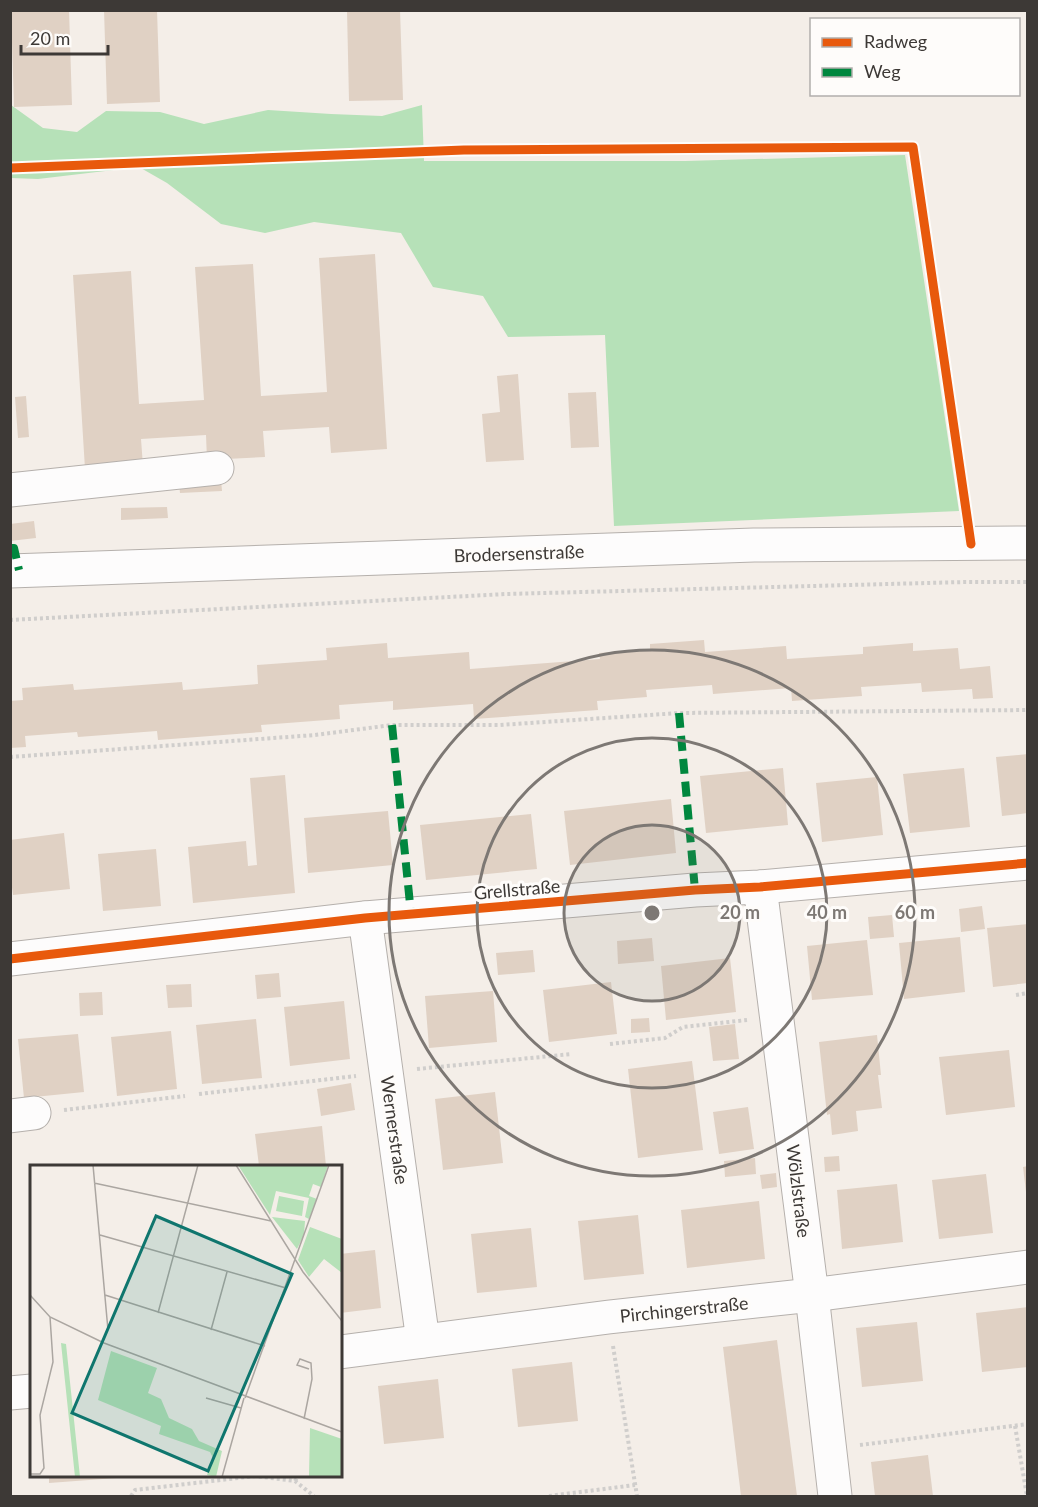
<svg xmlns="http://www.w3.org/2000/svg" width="1038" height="1507" viewBox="0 0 1038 1507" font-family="Lato,sans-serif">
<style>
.green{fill:#b6e1b8}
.building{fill:#e0d1c4}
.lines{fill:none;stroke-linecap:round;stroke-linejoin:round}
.minor-casing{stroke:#b5b0ac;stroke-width:35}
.path{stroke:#d0cecc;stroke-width:4;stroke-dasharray:3 3;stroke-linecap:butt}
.minor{stroke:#fdfcfc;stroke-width:33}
.quiet{stroke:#00873e;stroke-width:8;stroke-dasharray:15 8;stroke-linecap:butt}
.cycleway-casing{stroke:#fefcfa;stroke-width:13}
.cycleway{stroke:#e8590c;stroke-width:9}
.ring{fill:none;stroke:#7d7874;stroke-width:3}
.labels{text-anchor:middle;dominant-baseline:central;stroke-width:6;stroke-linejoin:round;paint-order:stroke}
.street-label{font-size:18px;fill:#3d3936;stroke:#fefcfa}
.inset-road{fill:none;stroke:#aba6a1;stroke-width:1.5}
.view{fill:#0f766e;fill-opacity:0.15;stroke:#0f766e;stroke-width:3}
.inset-edge{fill:none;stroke:#3d3936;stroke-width:3}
.centre{fill:#7d7874;stroke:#fefcfa;stroke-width:3}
.ring-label{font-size:18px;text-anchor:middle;font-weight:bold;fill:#7d7874;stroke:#fefcfa;stroke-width:6;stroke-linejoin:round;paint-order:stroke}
</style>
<rect width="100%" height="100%" fill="#f4eee8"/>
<!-- green -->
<polygon class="green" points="11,105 43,128 77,132 106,111 160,112 204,124 268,110 331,114 382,116 422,105 424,161 685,161 905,155 959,511 614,526 605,335 508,337 483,296 433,287 401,233 314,222 265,233 221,224 167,183 139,167 38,179 11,178"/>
<!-- building -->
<g class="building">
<polygon points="11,10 69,10 72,105 14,107"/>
<polygon points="104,10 157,10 160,102 107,104"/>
<polygon points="347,10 400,10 403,100 349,101"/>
<polygon points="375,254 387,449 331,453 329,427 263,431 265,457 207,460 206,435 141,439 143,466 85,469 73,275 131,271 139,404 204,400 195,267 253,264 261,396 327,392 319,258"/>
<polygon points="518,374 524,460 486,462 482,414 500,412 497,376"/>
<polygon points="596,392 599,447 571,448 568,393"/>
<polygon points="26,396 29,437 18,438 15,397"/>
<polygon points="221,480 222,491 180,493 179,483"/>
<polygon points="167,507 168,518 121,520 121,508"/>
<polygon points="34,521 36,538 10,541 10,524"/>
<polygon points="704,640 705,652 786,646 787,659 863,654 863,647 913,643 913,651 958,648 960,669 990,666 993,698 973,699 972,689 922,692 921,683 861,687 862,696 792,701 791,688 713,694 712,685 646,690 647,697 597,701 598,710 474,719 473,704 393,710 393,701 339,705 340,719 261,725 262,732 158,740 157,731 78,737 77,732 25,736 26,747 10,748 10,701 23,700 22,688 73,684 74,690 182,682 183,690 258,684 257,665 327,660 326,648 387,643 388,658 469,652 470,669 600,659 599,653 650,649 650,644"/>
<polygon points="1028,754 1028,813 1002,816 996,757"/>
<polygon points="783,768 788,825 706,833 700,776"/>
<polygon points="964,768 970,827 910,833 903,774"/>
<polygon points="285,775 295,893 193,903 188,847 246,841 248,866 257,865 250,778"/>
<polygon points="877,777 883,835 822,842 816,783"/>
<polygon points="671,799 676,853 570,865 564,811"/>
<polygon points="388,811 393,865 308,873 304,818"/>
<polygon points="531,814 537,869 426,880 420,825"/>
<polygon points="64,833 70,889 13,895 10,872 10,840"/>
<polygon points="156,849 161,906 103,911 98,854"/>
<polygon points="982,906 985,929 961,932 959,909"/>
<polygon points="892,915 894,937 870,939 868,917"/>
<polygon points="1028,924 1028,983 993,987 987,928"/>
<polygon points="960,937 965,992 904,999 899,943"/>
<polygon points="652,938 654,961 618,964 617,941"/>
<polygon points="867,940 873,995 812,1000 807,946"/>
<polygon points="533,950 535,972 498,975 496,953"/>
<polygon points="730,958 736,1012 666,1020 661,966"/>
<polygon points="279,973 281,997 257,999 255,975"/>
<polygon points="611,982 617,1034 549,1042 543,990"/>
<polygon points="191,984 192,1007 168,1008 166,985"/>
<polygon points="493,991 497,1042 429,1048 425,996"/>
<polygon points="102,992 103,1015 80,1016 79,993"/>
<polygon points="344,1001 350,1059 290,1066 284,1007"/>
<polygon points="649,1018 650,1032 631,1033 631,1019"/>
<polygon points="256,1019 262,1078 202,1084 196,1025"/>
<polygon points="735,1024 739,1059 713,1061 709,1027"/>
<polygon points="171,1031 177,1089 117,1096 111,1037"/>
<polygon points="78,1034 84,1092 24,1098 18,1039"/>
<polygon points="877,1035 881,1075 878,1075 882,1108 856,1111 858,1131 832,1135 830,1114 827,1115 819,1042"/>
<polygon points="1009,1050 1015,1107 946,1115 939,1057"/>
<polygon points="692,1061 703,1150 638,1158 628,1069"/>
<polygon points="351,1083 355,1110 321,1116 317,1089"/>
<polygon points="495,1092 503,1163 443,1170 435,1099"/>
<polygon points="748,1107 754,1149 719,1154 713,1112"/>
<polygon points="322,1126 326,1166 259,1166 255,1134"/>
<polygon points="839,1156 840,1171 825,1172 824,1157"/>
<polygon points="755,1158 756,1174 725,1177 724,1161"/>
<polygon points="1028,1166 1028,1192 1026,1192 1023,1167"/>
<polygon points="776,1173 777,1187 762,1189 760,1175"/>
<polygon points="986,1174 993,1233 939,1239 932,1180"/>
<polygon points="897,1184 903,1242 842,1249 837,1190"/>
<polygon points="759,1201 765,1259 687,1268 681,1210"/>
<polygon points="638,1215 644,1274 584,1280 578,1221"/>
<polygon points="531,1228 537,1287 477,1293 471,1234"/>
<polygon points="375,1250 381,1308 340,1313 340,1254"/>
<polygon points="1028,1307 1028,1367 982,1372 976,1313"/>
<polygon points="917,1322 923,1381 862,1387 856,1328"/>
<polygon points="777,1340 797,1496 741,1496 723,1347"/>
<polygon points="572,1362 578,1421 518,1427 512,1369"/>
<polygon points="438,1379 444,1438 384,1444 378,1386"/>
<polygon points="928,1455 933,1496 875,1496 871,1462"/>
<polygon points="49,1476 116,1476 116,1478 49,1483"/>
</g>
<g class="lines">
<defs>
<g id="minor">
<polyline points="10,490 217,468"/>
<polyline points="10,571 754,545 1028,543"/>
<polyline points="760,887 812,1295 835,1496"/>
<polyline points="365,918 423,1341"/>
<polyline points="10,959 365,918 695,890 760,887 1028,863"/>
<polyline points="10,1116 34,1113"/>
<polyline points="340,1352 609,1317 812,1295 1028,1267"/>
<polyline points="10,1393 32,1391"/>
</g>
</defs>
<!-- minor casing -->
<use href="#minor" class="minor-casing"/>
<!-- path -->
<g class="path">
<polyline points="10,620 506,594 965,582 1028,582"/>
<polyline points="10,757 315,735 392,725 500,725 679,713 1028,710"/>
<polyline points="1016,995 1028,993"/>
<polyline points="610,1044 665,1038 683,1027 747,1020"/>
<polyline points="417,1069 572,1054"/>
<polyline points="199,1094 356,1076"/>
<polyline points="64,1110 185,1096"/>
<polyline points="613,1346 637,1496"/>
<polyline points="1015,1426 1027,1496"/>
<polyline points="860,1445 1028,1424"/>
<polyline points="295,1481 298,1476"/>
<polyline points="131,1496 135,1490 255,1476 295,1481 314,1496"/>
<polyline points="549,1496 635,1485"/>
</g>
<!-- minor -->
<use href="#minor" class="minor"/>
<!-- quiet -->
<g class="quiet">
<polyline points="10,548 14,548 19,570"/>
<polyline points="679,713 695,890"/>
<polyline points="392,725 411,914"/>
</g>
<defs>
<g id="cycleway">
<polyline points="10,168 464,150 913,147 971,544"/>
<polyline points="10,959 365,918 695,890 760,887 1028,863"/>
</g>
</defs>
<!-- cycleway casing -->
<use href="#cycleway" class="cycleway-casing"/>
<!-- cycleway -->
<use href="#cycleway" class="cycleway"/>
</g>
<!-- distance rings -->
<circle cx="652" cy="913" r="88" fill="#7d7874" fill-opacity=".12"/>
<g class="ring">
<circle cx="652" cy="913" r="88"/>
<circle cx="652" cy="913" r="175"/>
<circle cx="652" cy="913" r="263"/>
</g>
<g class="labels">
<!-- street labels -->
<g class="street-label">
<text transform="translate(519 553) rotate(-2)">Brodersenstraße</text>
<text transform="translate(517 889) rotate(-5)">Grellstraße</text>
<text transform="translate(395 1130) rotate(82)">Wernerstraße</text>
<text transform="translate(799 1191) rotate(83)">Wölzlstraße</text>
<text transform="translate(684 1309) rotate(-6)">Pirchingerstraße</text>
</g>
</g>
<!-- overview -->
<g transform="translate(30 1165)">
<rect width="312" height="312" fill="#f4eee8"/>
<path d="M208,0h90l-7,22 -8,-3 -4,12 8,3 -8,20 -4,-2 4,-19 -33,-7 -6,24zM249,31l25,5 -2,15 -26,-5zM242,52l33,4 -1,14 -7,14zM280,62l32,12v34l-18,-14 -15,18 -11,-17zM31,178l5,1 14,133h-5zM81,186l46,17 -9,25 13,6 8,19 23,11 7,12 23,10 -6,26 -9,-2 6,-17 -3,-6 -51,-18 2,-8 -63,-26zM280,263l32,11v38l-33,-1z" fill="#b6e1b8"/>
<path class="inset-road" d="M63,0l15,165M206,0l67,107 39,49M64,18l177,38M70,70l186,53M0,130l20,22 54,26 238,89M75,130l160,51M128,148l40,-148M181,165l16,-58M176,233l35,10M215,233l84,-233M274,254l8,-40 -1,-16 -11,-4 -3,6 12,4M0,309h10l4,-6 -4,-53 13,-53 -3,-45M192,312l22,-79"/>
<path class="view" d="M126,51l136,58 -84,197 -136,-58z"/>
<rect width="312" height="312" class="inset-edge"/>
</g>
<circle cx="652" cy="913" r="9" class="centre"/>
<g class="ring-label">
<text x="740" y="919">20 m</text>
<text x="827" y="919">40 m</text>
<text x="915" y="919">60 m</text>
</g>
<!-- border -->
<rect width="1038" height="1507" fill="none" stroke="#3d3936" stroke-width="24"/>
<!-- legend -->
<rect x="810" y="18" width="210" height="78" fill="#fefcfa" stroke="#b1aeac" stroke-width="1.5"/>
<rect x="822" y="38" width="30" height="9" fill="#e8590c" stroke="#b1aeac" stroke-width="1.5"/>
<text x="864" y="48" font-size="18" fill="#3d3936">Radweg</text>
<rect x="822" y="68" width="30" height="9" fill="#00873e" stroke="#b1aeac" stroke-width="1.5"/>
<text x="864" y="78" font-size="18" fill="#3d3936">Weg</text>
<!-- scale -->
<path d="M21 45v9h87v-9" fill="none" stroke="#3d3936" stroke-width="3"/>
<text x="30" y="45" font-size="18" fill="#3d3936" stroke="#fefcfa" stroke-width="4.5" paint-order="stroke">20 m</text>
</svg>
